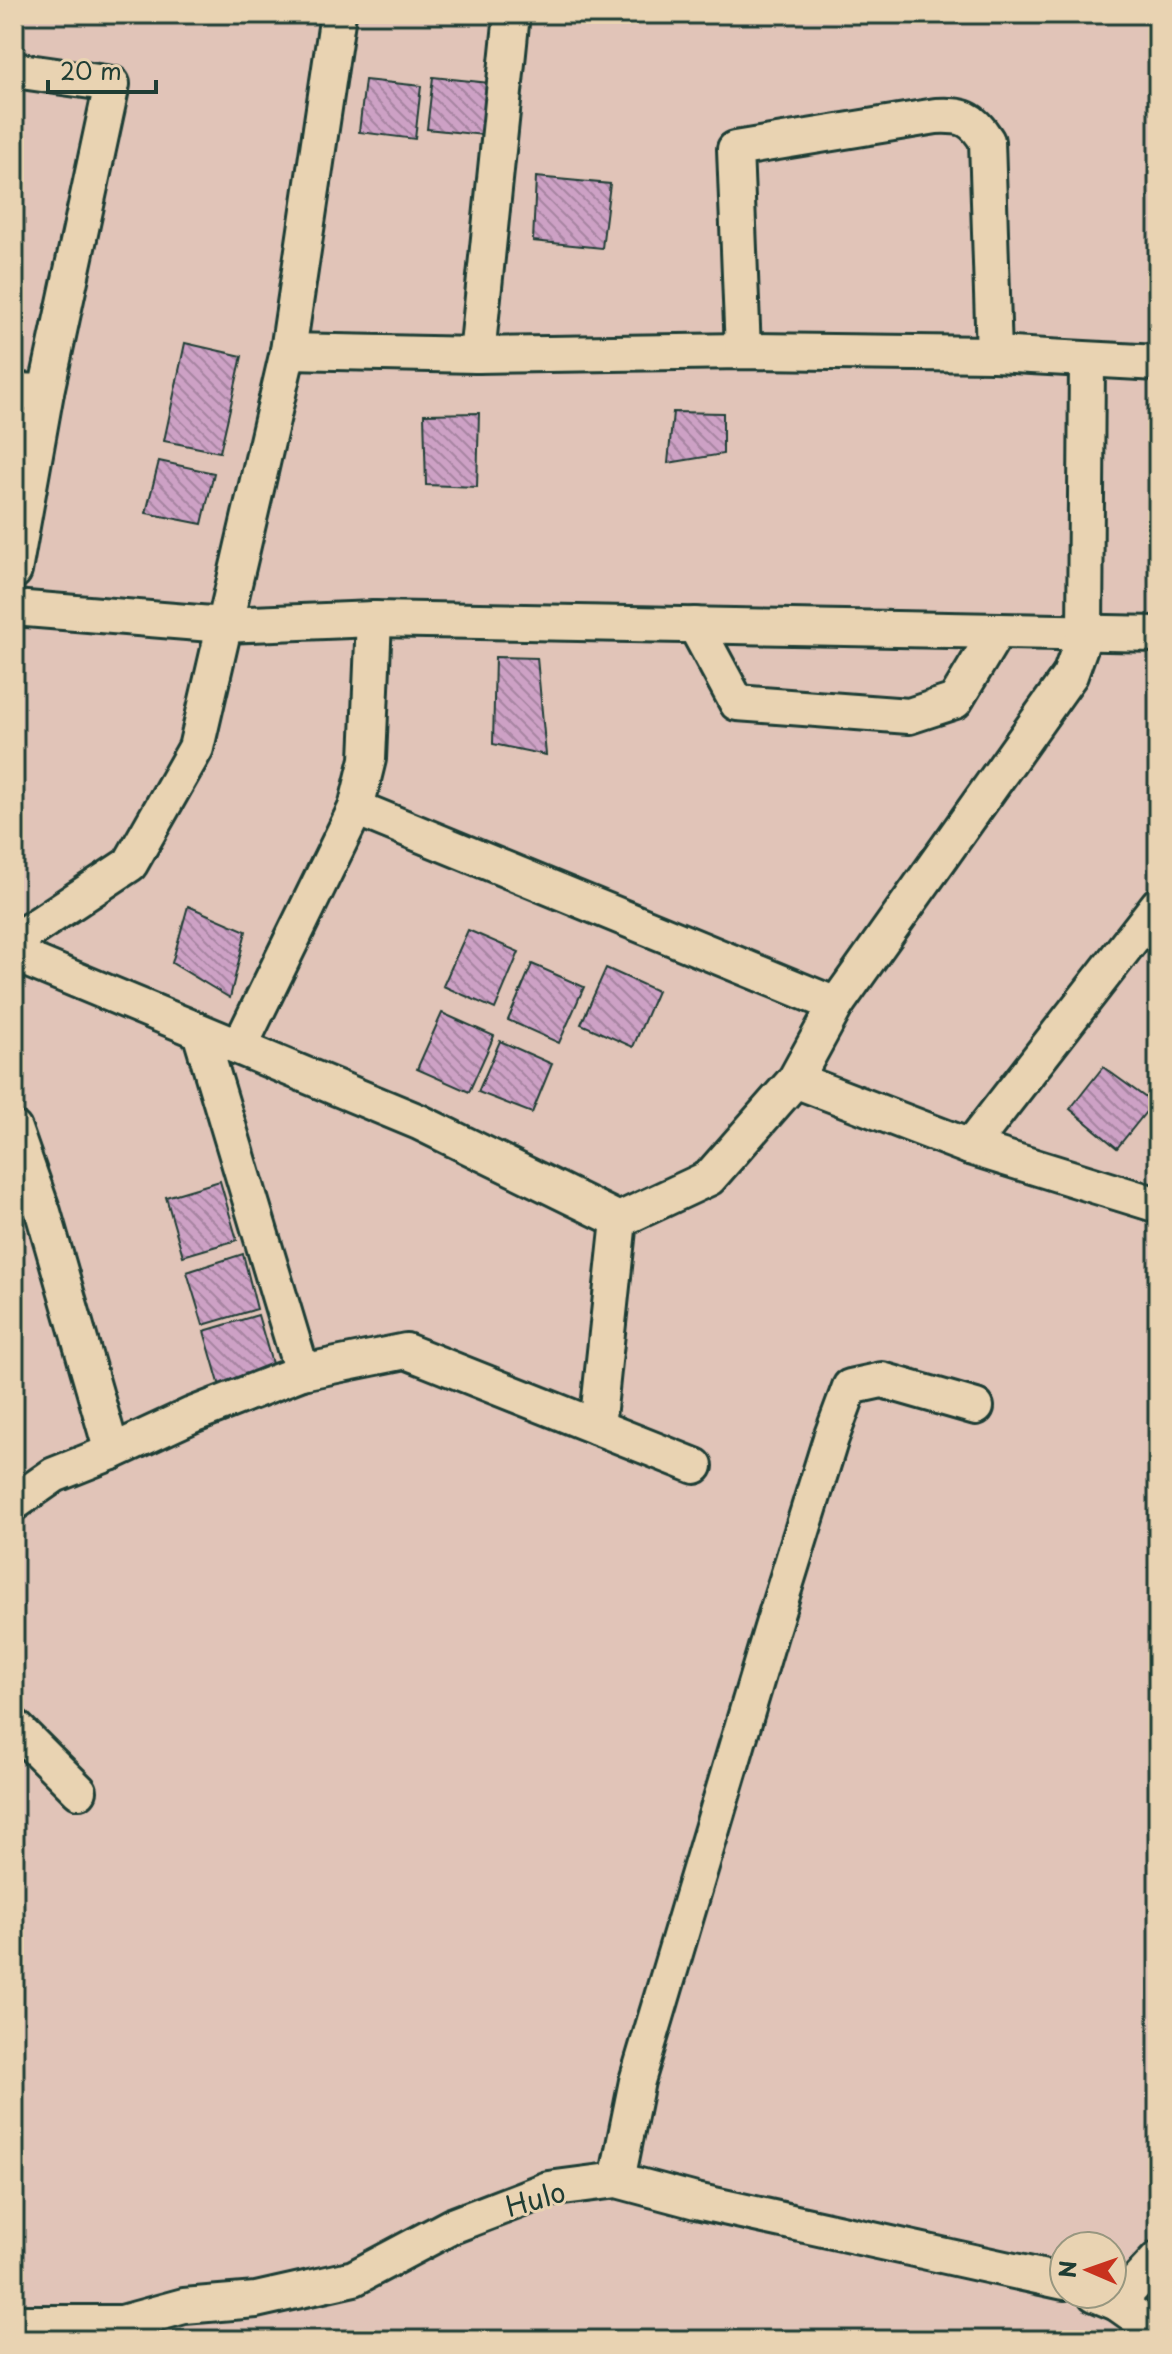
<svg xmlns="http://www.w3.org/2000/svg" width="1172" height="2354" viewBox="0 0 1172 2354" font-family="'Playpen Sans',sans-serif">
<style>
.building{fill:url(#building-back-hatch);stroke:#1f3d34;stroke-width:2}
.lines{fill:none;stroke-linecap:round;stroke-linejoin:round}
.minor-casing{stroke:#1f3d34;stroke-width:40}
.minor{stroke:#e9d3b2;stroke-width:34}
.labels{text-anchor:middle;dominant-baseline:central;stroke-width:6;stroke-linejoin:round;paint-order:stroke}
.street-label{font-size:28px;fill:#1f3d34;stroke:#e9d3b2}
</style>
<defs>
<pattern id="building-back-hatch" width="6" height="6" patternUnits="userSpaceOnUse" patternTransform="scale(2)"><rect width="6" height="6" fill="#cda1c5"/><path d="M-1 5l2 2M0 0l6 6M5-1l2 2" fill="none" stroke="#a684a1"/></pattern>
</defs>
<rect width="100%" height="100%" fill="#e1c4b8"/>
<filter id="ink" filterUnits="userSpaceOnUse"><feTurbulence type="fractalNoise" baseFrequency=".0125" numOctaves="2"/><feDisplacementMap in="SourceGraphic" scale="16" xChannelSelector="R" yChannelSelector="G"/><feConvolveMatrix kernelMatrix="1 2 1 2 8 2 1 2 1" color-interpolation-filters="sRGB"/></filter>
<g filter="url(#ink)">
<!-- building -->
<g class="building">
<polygon points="433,77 489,83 483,135 427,129"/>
<polygon points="365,80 421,86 415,139 359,132"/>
<polygon points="536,177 610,184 602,248 533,241"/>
<polygon points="185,343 242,356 220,452 164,441"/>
<polygon points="673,412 723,413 723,454 668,463"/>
<polygon points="479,413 477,487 426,485 424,414"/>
<polygon points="159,461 214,473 202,524 146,513"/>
<polygon points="495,657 537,658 546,755 493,744"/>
<polygon points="188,906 246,931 230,998 172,963"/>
<polygon points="468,930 519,952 495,1009 443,986"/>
<polygon points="532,964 584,987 559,1043 508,1020"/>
<polygon points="606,968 657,991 633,1047 581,1024"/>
<polygon points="442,1013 494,1036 469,1092 417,1069"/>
<polygon points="500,1041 552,1064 532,1113 478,1092"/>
<polygon points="1103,1067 1153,1103 1117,1148 1070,1109"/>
<polygon points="220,1181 237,1240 183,1256 166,1197"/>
<polygon points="243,1254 257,1309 203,1325 187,1272"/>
<polygon points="258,1315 275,1374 221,1390 204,1331"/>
</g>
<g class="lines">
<defs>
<g id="minor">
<polyline points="14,70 112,84 46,392 14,571"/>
<polyline points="288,351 477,355 743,351 994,354 1158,363"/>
<path d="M743,351l-8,-202 201,-33c27,-1 36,1 51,25l7,213"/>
<polyline points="477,355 512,14"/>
<polyline points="14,391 46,392"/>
<polyline points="14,608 224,625 374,619 1158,634"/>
<polyline points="695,625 737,703 909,716 955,701 997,631"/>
<polyline points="356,808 836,1005"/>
<polyline points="14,941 130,864 196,748 288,351 338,14"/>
<polyline points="14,954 419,1122 619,1220"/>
<polyline points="200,1032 302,1372"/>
<polyline points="240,1046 356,808 368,759 374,619"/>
<polyline points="795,1080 970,1147 1158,1205"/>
<polyline points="14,1129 43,1212 112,1452"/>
<polyline points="970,1147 1158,905"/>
<polyline points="597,1427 619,1220 709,1178 795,1080 836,1005 1070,675 1085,633 1087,361"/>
<polyline points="14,1503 54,1475 112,1452 192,1415 302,1372 406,1351 695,1466"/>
<polyline points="14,1726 79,1791"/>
<polyline points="617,2180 637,2081 771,1631 831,1438 850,1387 882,1380 976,1407"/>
<polyline points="1095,2294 1117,2303 1158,2332"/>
<polyline points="1117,2303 1158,2259"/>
<polyline points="14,2323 122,2323 184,2306 256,2300 354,2278 452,2226 548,2189 617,2180 696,2201 1064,2282"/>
</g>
</defs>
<!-- minor casing -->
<use href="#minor" class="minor-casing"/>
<!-- minor -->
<use href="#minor" class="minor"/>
</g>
</g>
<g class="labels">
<!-- street labels -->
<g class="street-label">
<text transform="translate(535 2198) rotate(-16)">Hulo</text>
</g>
</g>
<!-- margin -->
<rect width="1172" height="2354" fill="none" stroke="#e9d3b2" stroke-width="48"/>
<rect x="24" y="24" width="1124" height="2306" fill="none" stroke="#1f3d34" stroke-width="3" filter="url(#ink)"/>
<!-- north arrow -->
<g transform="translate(1088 2270) rotate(272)"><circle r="38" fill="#e9d3b2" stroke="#989780" stroke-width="2"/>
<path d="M0-6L14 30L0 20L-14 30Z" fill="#c8321e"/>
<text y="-12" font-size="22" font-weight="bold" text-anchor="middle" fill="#1f3d34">N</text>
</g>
<!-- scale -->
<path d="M48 80v12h108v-12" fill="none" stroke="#1f3d34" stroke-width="4"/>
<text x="60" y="80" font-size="24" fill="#1f3d34" stroke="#e9d3b2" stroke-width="6" paint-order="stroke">20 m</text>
</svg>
